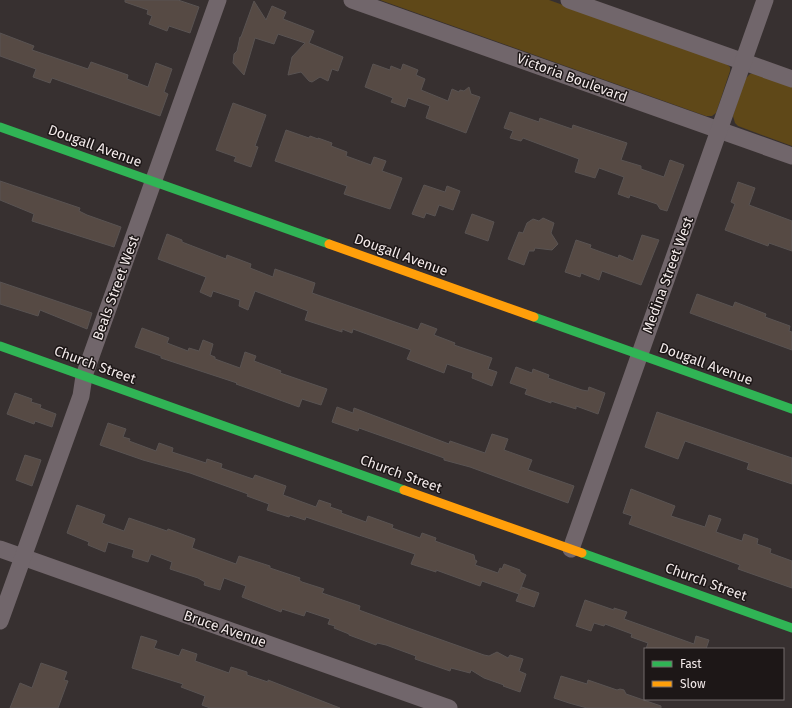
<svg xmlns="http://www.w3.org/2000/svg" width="792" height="708" viewBox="0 0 792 708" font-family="'Fira Sans',sans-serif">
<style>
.green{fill:#5f4818}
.building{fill:#564a44;stroke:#595352}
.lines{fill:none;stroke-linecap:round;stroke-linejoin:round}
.street{stroke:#71666b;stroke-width:17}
.fast{stroke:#30b455;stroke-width:9}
.slow{stroke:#ff9f0a;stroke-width:9}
.labels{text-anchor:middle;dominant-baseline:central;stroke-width:3;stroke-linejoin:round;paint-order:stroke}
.street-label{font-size:14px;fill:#f3eaea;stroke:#1d1717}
</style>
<rect width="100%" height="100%" fill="#373030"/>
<!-- green -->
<g class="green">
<polygon points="380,0 549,0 725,63 730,67 730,71 716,113 712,116 706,116"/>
<polygon points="757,72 792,85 792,146 738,126 735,123 733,116 745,79 750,74"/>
</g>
<!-- building -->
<g class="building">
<polygon points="125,0 178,0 199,7 190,33 169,26 167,31 149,24 152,16 147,14 148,10 125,2"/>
<polygon points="254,1 266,20 272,6 286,12 283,19 314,31 309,43 343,57 338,71 332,69 328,81 320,77 312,82 309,81 301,72 288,75 292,57 305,43 278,34 274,44 255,38 244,75 233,63 234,54 237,51 240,37 241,37"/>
<polygon points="0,33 34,46 32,50 88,69 91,62 128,75 127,79 148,87 156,63 172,69 164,92 168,94 160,116 52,78 50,83 33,77 36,69 0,56"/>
<polygon points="373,64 390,70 391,66 401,70 403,64 418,70 416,75 425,79 421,90 448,101 452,89 459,92 460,90 464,91 469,87 471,94 480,97 466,133 426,118 430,106 408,98 405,107 391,102 393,98 365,87"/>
<polygon points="233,103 266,115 255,146 258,147 251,167 234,161 236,157 216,150"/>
<polygon points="510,112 539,122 540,118 572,129 573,125 627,143 621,160 641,166 641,169 664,177 670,160 684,165 667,211 660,209 657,204 630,195 629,198 618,194 624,177 599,168 595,178 575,172 579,159 523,138 521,141 510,138 513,131 504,128"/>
<polygon points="286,130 309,138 310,136 318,139 318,138 332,143 331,146 347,152 346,156 371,165 374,157 386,161 382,171 402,178 390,209 344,194 347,186 275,161"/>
<polygon points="0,181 80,208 79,211 87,215 121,227 114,247 32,221 34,214 0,200"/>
<polygon points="738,182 755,188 749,205 792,221 792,251 769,243 768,246 725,230 735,204 731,202"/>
<polygon points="424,185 445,192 447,186 460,191 453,210 439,205 435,216 426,213 424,218 412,214"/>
<polygon points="472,214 494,222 488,241 465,233"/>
<polygon points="543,218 554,223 551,233 558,244 552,250 535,248 534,251 529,251 524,265 508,259 519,232 523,233 527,223 533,219 539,221"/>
<polygon points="167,234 182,240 182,242 226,259 227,255 251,264 250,268 273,277 275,269 315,283 312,293 418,330 421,323 437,329 434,335 455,343 454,345 492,358 488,369 497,372 492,386 472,378 473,373 447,364 444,373 407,359 411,350 353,329 352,333 342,329 342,332 305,320 308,311 255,291 248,310 239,306 240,300 213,291 211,297 200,292 206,277 158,259"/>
<polygon points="642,235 659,240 641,285 602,271 599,280 581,273 580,277 565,272 576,240 591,245 590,248 618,258 619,255 633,261"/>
<polygon points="0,282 92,313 87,329 40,310 38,316 0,304"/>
<polygon points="697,294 733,307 735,302 766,314 765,317 790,326 789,331 792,332 792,350 690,313"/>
<polygon points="142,328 169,338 167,343 188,351 189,348 199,351 203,340 213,344 210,355 215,357 215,359 240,368 245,352 256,356 254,361 281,371 280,373 327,389 321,405 302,399 299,407 236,384 237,383 161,358 161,356 135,347"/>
<polygon points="516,367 532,373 533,369 549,375 548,378 582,390 588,391 589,387 605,393 598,414 576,406 576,409 551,401 551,403 525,394 527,389 510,383"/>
<polygon points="15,393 32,399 31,402 41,405 40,408 56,414 52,427 35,421 34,424 7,414"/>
<polygon points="337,407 353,413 354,408 449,444 450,441 485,453 492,434 508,439 504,450 532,460 528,470 574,486 568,503 470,467 444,460 444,458 359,428 358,431 332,422"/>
<polygon points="657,412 792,458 792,484 747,469 749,463 685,441 678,459 645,447"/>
<polygon points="108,423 126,429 123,437 130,439 129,441 156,451 159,443 173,448 172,452 206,463 207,459 222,464 221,468 253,479 255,475 286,486 283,495 316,507 319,500 331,504 330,507 342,511 341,513 366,522 368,516 393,525 392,528 420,538 422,533 436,538 435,541 474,555 475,560 477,561 475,565 498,573 500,568 502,569 504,564 520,570 520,572 526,575 520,590 522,587 539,593 534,607 516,601 519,594 482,581 480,586 436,570 436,572 411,564 415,554 306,517 305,520 290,515 289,517 267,510 269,504 247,496 248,494 190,473 143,460 100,445"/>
<polygon points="25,455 41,460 32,486 16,480"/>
<polygon points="631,489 675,506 671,516 705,527 709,515 721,519 716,532 742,541 744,534 758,539 757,544 771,549 770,553 792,561 792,588 738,569 740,565 629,524 632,516 623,513"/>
<polygon points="77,505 105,515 102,523 124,531 129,518 167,531 168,529 195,539 192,548 236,564 239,556 270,566 270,568 300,578 299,580 302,582 324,589 322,593 360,606 359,610 408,628 484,655 489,656 497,652 508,658 510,655 523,659 519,671 526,674 520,692 503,686 504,685 484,678 471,670 470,673 451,668 450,671 415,659 416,656 386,645 377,643 376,645 349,635 349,634 334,628 335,626 328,624 330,619 306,611 304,616 282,609 281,612 242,597 246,586 224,578 220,590 204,585 205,582 198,578 170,569 172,562 151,554 148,562 132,557 134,550 108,542 105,552 88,545 89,542 67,533"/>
<polygon points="585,600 614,610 614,608 627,612 624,619 694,644 696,636 709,640 706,649 646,649 648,643 631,637 632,634 605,624 604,626 594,623 591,631 576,626"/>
<polygon points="141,636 157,641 154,648 179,656 182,649 197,654 195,661 229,673 231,667 247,672 247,675 268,682 268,680 340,708 210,708 202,705 205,696 181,687 183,684 132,668"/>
<polygon points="41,663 67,672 64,680 68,681 58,708 10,708 20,683 32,688"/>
<polygon points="561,676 587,684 588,680 617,690 620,689 624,690 626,694 661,706 661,708 587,708 569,703 554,698"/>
</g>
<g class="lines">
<!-- street -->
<g class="street">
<polyline points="352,0 792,156"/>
<polyline points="569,0 792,79"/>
<polyline points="0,549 449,708"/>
<polyline points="571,549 765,0"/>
<polyline points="0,621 81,396 84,376 218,0"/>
</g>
<!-- fast -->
<g class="fast">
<polyline points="0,127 329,244"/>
<polyline points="534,317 792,409"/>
<polyline points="0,346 404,490"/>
<polyline points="582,553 792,628"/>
</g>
<!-- slow -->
<g class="slow">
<polyline points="329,244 534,317"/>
<polyline points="404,490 582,553"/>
</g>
</g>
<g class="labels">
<!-- street labels -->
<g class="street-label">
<text transform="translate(572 78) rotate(20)">Victoria Boulevard</text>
<text transform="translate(95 146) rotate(20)">Dougall Avenue</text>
<text transform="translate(401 255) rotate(20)">Dougall Avenue</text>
<text transform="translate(668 275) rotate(-70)">Medina Street West</text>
<text transform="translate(116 288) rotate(-70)">Beals Street West</text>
<text transform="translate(706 364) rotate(20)">Dougall Avenue</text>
<text transform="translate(95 365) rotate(20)">Church Street</text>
<text transform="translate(401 474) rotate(20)">Church Street</text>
<text transform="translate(706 582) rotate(20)">Church Street</text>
<text transform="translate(225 629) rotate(19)">Bruce Avenue</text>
</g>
</g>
<!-- legend -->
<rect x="644" y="648" width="140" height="52" fill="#1d1717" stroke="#736b6b"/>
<rect x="652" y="661" width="20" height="6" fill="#30b455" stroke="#736b6b"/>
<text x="680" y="668" font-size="12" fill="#f3eaea">Fast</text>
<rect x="652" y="681" width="20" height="6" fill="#ff9f0a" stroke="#736b6b"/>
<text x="680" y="688" font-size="12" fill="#f3eaea">Slow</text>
</svg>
